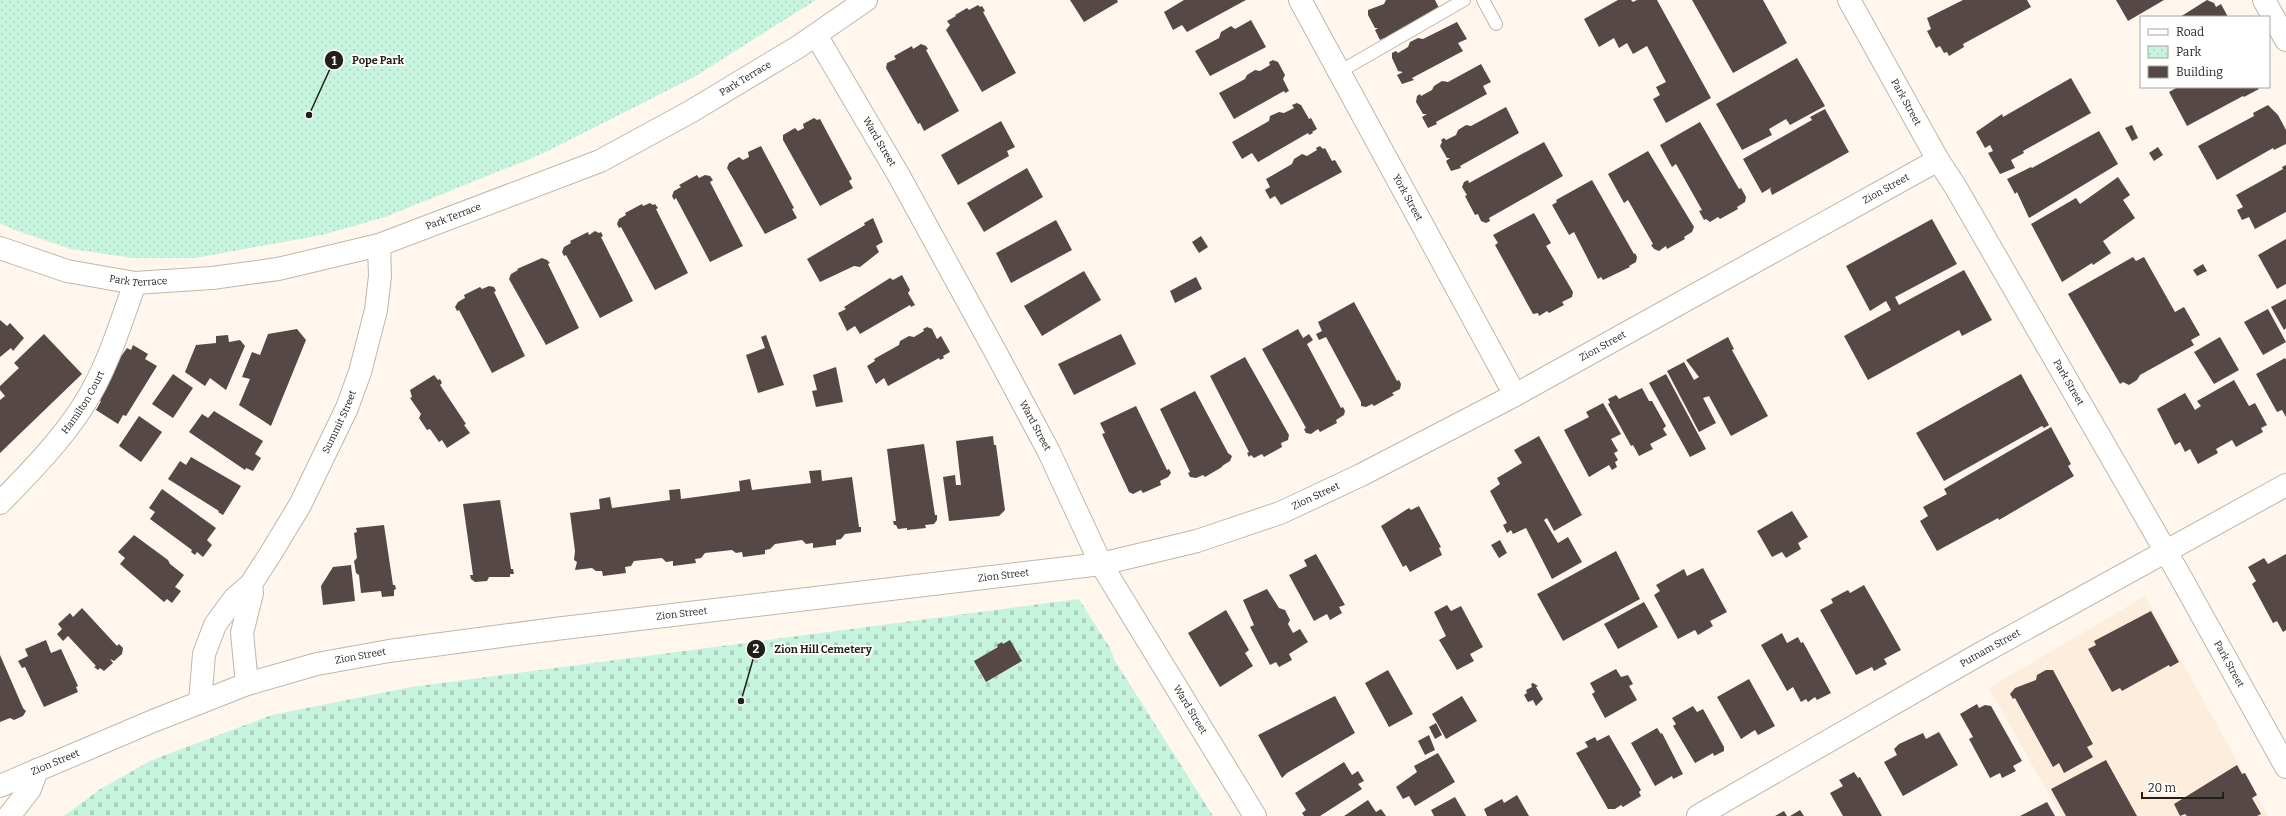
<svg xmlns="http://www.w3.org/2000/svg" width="2286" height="816" viewBox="0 0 2286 816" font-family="Bitter,serif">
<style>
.built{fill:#fdeddc}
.cemetery{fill:url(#cemetery-stones)}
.park{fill:url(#park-dots)}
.building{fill:#564847}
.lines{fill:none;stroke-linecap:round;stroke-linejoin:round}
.service-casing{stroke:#c0b6ab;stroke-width:14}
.minor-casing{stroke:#c0b6ab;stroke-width:24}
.tertiary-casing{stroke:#c0b6ab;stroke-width:24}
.secondary-casing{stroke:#c0b6ab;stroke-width:24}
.service{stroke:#fff;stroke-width:12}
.minor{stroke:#fff;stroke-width:22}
.tertiary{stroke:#fff;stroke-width:22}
.secondary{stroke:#fff;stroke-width:22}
.labels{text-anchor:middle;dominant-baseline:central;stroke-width:4;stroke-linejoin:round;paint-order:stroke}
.street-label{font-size:10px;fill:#221e1a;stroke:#fff}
.leader{fill:none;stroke:#221e1a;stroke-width:1.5}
.callout-dot{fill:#221e1a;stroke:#fff;stroke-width:1.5}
.mark-label{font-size:12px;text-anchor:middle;font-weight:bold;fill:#fff}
.callout-label{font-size:11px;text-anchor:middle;font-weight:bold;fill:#221e1a;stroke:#fff;stroke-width:4;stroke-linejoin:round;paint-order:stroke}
</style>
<defs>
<pattern id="cemetery-stones" width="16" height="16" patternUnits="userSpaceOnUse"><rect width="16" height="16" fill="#c7f4df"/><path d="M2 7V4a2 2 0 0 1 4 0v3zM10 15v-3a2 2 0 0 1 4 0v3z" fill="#abd1bf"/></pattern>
<pattern id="park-dots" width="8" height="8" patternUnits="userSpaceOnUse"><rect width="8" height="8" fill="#c7f4df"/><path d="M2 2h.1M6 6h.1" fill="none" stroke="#abd1bf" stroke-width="1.8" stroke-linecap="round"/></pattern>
</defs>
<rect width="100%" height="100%" fill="#fff6ee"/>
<!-- built -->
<polygon class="built" points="2145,596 2268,816 2061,816 1989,688"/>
<!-- cemetery -->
<polygon class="cemetery" points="1079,599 1110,648 1115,661 1213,816 64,816 99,790 152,760 272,715 411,687"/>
<!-- park -->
<polygon class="park" points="0,0 816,0 694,77 542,154 385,217 322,235 195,258 133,258 71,249 12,229 0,223"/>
<!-- building -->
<g class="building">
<polygon points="1070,0 1117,0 1118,2 1084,22"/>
<polygon points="1184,0 1246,0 1187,32 1182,25 1173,30 1164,12"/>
<polygon points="1386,0 1435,0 1439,8 1388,36 1389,38 1386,40 1384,38 1380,40 1375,30 1378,28 1375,28 1368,15 1368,10 1384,4"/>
<polygon points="1618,0 1631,0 1633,2 1637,0 1657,0 1711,98 1666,123 1653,99 1660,95 1656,87 1666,82 1647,46 1633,54 1627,43 1619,48 1614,38 1599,47 1584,19"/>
<polygon points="1692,0 1763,0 1787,43 1733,73"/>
<polygon points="1963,0 2027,0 2031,7 1963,44 1964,47 1949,56 1947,52 1944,53 1940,46 1936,48 1927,31 1931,29 1927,18"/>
<polygon points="2116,0 2164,0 2128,21"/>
<polygon points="2207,0 2214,3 2216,7 2221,4 2228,17 2180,17"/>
<polygon points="978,5 980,7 982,6 985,11 983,12 1016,73 982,92 946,30 950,25 947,21 956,16 955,15 967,8 969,10"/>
<polygon points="1251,20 1266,47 1210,76 1195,51 1219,38 1221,32 1231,26 1235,29"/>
<polygon points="1457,22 1467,39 1458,43 1463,51 1412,78 1414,80 1402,84 1397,75 1403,72 1398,71 1392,58 1392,53 1396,51 1398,53 1408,47 1410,42 1418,38 1423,39"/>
<polygon points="921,44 926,46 928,49 926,50 959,111 924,131 920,123 918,124 886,68 887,63 896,59 894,56 912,46 913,49"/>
<polygon points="1797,58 1825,106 1790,125 1786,119 1769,129 1772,135 1742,150 1716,104"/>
<polygon points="1273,60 1278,62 1285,75 1283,79 1289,91 1285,93 1284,91 1234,119 1219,93 1245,79 1247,75 1255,70 1260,71 1270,65 1269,62"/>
<polygon points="1481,64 1491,82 1483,86 1487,94 1436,122 1437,124 1428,128 1422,117 1427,114 1423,114 1416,102 1417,96 1420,94 1421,96 1432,90 1434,86 1442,81 1448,82"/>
<polygon points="2071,78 2091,113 2023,151 2024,153 2011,160 2015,168 2000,174 1988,153 1993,151 1990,145 1985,148 1976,132 2002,114 2003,117"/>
<polygon points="2178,87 2257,87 2259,89 2244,97 2243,96 2187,126 2169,92"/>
<polygon points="1297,103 1301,105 1309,119 1311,118 1317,129 1312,132 1313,133 1309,135 1308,133 1258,162 1252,153 1242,159 1232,142 1269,121 1270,116 1279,112 1284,113 1294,108 1292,105"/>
<polygon points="2268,105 2278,115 2286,130 2286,144 2274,150 2273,148 2217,180 2198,146 2254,116 2253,113"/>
<polygon points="1506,107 1519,133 1460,166 1461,168 1451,171 1446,161 1450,158 1447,158 1440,146 1442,142 1441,140 1444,138 1446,140 1456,135 1458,130 1466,125 1471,126"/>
<polygon points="1825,109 1849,152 1772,195 1770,189 1772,187 1762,193 1743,159 1812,120 1810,117"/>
<polygon points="814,118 817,120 820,119 852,179 849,181 853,188 820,206 783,140 783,135 795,128 798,131 804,128 803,124"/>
<polygon points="1001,121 1015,147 1007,151 1009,156 958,185 941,155"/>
<polygon points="1700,122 1739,189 1741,188 1746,197 1745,202 1737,207 1738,209 1720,219 1718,217 1710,222 1706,219 1704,220 1699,211 1702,210 1676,164 1672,167 1660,145"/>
<polygon points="2132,125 2138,138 2132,141 2125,128"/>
<polygon points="2099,131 2118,164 2029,218 2017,192 2015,194 2007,179 2031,167 2032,168"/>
<polygon points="1544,142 1563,176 1489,218 1490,221 1486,223 1481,221 1478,214 1475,215 1465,196 1467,195 1462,187 1464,182 1468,180 1469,183"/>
<polygon points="761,146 794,208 792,209 797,218 765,234 727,168 729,163 739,157 743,160 749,157 748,152"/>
<polygon points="1320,146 1323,149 1325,148 1332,161 1335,160 1342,172 1281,205 1275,196 1270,199 1265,190 1270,187 1266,179 1292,164 1294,159 1302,154 1307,156 1317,150 1316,148"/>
<polygon points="2158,147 2163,155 2154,161 2149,153"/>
<polygon points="1648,151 1694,227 1692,232 1684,237 1685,239 1667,249 1666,246 1659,251 1654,249 1651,245 1653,244 1628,200 1624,203 1608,174"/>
<polygon points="2286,165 2286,212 2255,229 2249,217 2242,220 2237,210 2243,207 2236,195 2283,169 2282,167"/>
<polygon points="1027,168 1043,197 984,232 967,203"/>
<polygon points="697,175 699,178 705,175 710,176 713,180 710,182 743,246 710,262 676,198 674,200 672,196 674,191 681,187 679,185"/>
<polygon points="2118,177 2130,195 2123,200 2135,218 2103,241 2111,253 2093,265 2092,263 2062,282 2031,224 2076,198 2080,204"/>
<polygon points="1592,180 1634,254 1635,253 1637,257 1636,262 1629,266 1630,267 1603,280 1601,277 1598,279 1574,232 1569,235 1552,205 1557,202 1556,200"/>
<polygon points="650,203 653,205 655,204 658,208 656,209 688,273 655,290 621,227 619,228 617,224 619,219 626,215 625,213 642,204 643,206"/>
<polygon points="1534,213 1551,243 1546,246 1573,292 1572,297 1562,302 1564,305 1549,313 1547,311 1539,316 1538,313 1533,314 1495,245 1498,243 1493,235"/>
<polygon points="873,218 883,242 876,246 879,252 860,267 854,266 820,282 807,259 865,225 864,223"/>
<polygon points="1932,219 1957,264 1895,297 1899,305 1964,270 1992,320 1962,336 1959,330 1868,380 1844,336 1891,310 1886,301 1870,311 1846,266"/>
<polygon points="1056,220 1072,250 1011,283 996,253"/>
<polygon points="595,231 599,233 601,232 603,236 601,237 633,301 600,318 566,255 564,256 562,252 564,247 571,243 570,241 588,232 589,235"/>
<polygon points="1201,236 1208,247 1199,253 1192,242"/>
<polygon points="2286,239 2286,284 2277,289 2258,255"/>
<polygon points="2133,257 2136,261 2144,257 2175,312 2184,307 2200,335 2191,340 2194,345 2140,375 2137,380 2129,385 2123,382 2120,384 2068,294"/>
<polygon points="542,258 547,260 550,263 548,264 579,328 546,345 509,279 511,274 518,270 517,269"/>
<polygon points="2203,264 2207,271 2197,276 2193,270"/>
<polygon points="1084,271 1101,300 1042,336 1024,306"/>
<polygon points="902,275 910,290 908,293 915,305 911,307 910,305 860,334 855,326 847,331 838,313 846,309 844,307 890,278 893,280"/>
<polygon points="1196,277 1202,289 1175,303 1170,291"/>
<polygon points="489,286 494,287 496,291 494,292 525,356 492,373 459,310 457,311 455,307 458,302 465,298 464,295 480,287 482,289"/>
<polygon points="2286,299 2286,328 2284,330 2271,307"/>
<polygon points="1354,302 1397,381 1399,380 1401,384 1400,389 1392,393 1394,395 1374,406 1372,404 1366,407 1361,406 1361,402 1326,337 1319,340 1316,334 1322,331 1318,322"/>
<polygon points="2268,309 2286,342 2263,355 2244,322"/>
<polygon points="0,320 7,326 10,323 24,338 13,351 11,348 0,357"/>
<polygon points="927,327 932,329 937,339 941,336 950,352 943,356 944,358 940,360 939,358 888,386 884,378 876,384 867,366 875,361 874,359 899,345 900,341 909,336 914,337 924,331 923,329"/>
<polygon points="297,329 306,340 271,426 239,405 250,379 242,377 252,352 260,355 268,334"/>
<polygon points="1298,329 1303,338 1309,334 1313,340 1307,344 1341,408 1343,407 1345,411 1344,415 1336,420 1337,423 1320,432 1318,429 1311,434 1306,433 1304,429 1306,428 1262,349"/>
<polygon points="44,334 82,374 0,453 0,400 5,396 0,390 0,386 19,368 14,363"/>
<polygon points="1121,334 1136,364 1074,395 1058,364"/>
<polygon points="228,335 229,342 240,340 245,346 226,390 210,378 205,386 185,372 196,345 216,343 216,336"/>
<polygon points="766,335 784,385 758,393 746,355 765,348 761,337"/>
<polygon points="1728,337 1734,349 1732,350 1768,416 1731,436 1709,396 1703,398 1716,423 1699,432 1667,371 1684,362 1694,380 1699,377 1686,360"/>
<polygon points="2220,337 2239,370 2214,384 2194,352"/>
<polygon points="133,345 148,354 145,359 157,366 126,416 123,415 118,424 96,410 101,401 96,399 117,362 127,348 131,350"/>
<polygon points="1245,357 1289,435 1288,440 1281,443 1282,447 1264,457 1262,454 1254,458 1251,455 1249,457 1247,453 1249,452 1210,376"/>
<polygon points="2285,358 2286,360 2286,417 2282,410 2277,412 2256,374"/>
<polygon points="836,367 843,402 816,407 812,391 817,390 813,375"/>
<polygon points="173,374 193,388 173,418 152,404"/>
<polygon points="1666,374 1706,449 1690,457 1649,383"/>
<polygon points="2021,374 2049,425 2044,428 2042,426 1944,481 1916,433"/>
<polygon points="434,375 438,380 440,379 442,383 440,385 466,424 464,425 470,433 447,448 442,440 439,442 430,429 427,430 419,418 421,414 410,398 412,397 410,390"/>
<polygon points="2234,380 2249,406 2255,403 2267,425 2261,428 2263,432 2236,447 2232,440 2216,449 2218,453 2198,464 2190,449 2185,452 2180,442 2175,445 2157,409 2185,393 2195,410 2201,406 2197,401"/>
<polygon points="1642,388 1649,401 1652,401 1666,426 1663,429 1667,435 1650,444 1653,449 1639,456 1633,445 1631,446 1608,404 1610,403 1608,399 1616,395 1619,399"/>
<polygon points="1195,391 1228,453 1232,456 1230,461 1222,466 1222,467 1205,477 1203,475 1196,478 1190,477 1188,473 1190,472 1160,409"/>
<polygon points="1603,403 1621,434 1611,439 1618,451 1614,453 1618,460 1615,462 1617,467 1612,470 1609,465 1589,477 1564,430 1589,417 1586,412"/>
<polygon points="1136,406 1167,470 1169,469 1171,473 1168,477 1160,481 1161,485 1143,493 1141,490 1133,494 1129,492 1102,434 1105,433 1100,423"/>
<polygon points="214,411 263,441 255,454 261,458 253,471 246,468 245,470 189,432 202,414 208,418"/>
<polygon points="139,416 162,432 141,462 119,446"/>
<polygon points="2051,427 2071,464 2068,466 2074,476 1999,520 1998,518 1937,551 1920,521 1928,516 1923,507 1947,494 1944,489"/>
<polygon points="993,436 994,445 996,445 1005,510 999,516 949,521 943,477 955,475 956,485 961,485 956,441"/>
<polygon points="1539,436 1582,515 1554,531 1547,518 1544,520 1558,543 1568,537 1582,562 1552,579 1526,528 1513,534 1511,530 1507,533 1503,525 1507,523 1490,491 1500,484 1497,478 1522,463 1514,450"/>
<polygon points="924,444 935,515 937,515 937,520 934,524 925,525 926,528 907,530 907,528 898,529 896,525 894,525 893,521 896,521 887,449"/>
<polygon points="191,457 241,486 223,515 218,512 219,511 168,479 180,461 186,465"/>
<polygon points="821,470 822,481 852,477 859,527 861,527 861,532 845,534 841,539 836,540 836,545 813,548 813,543 806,544 802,540 775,544 770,549 765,550 765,554 743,557 742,552 736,553 732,550 705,553 701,558 695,559 696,563 673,566 673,561 666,562 662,558 634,561 631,566 625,567 626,573 603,576 602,571 596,571 592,568 575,570 577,562 574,560 575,551 570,513 600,509 599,499 610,497 612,508 670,500 669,490 680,489 681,499 740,491 739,481 750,479 752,490 811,483 809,471"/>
<polygon points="162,489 216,528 207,540 212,545 203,557 197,552 195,555 191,552 192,550 150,519 155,512 149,508"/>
<polygon points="500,500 511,569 513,569 514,574 510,574 510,577 489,577 487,581 475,582 471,579 470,575 473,575 463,504"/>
<polygon points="1419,506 1441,547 1439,548 1442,555 1410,572 1406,565 1403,567 1381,526 1409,508 1411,510"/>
<polygon points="1792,511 1808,537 1798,543 1801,549 1786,558 1782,552 1772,557 1757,531"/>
<polygon points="384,525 393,585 395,585 396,589 394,590 394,596 382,597 381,591 361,593 359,575 356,573 354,561 357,558 354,533 357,532 356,528"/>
<polygon points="134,535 168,560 170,564 184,575 175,587 181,591 172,603 167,599 164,602 120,564 125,558 118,552"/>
<polygon points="1500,540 1507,553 1499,558 1491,545"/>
<polygon points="1616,551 1640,599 1563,641 1537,594"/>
<polygon points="1316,554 1345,605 1339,607 1342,613 1330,620 1327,614 1314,621 1289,575 1307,566 1304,560"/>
<polygon points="2286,554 2286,630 2283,632 2277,621 2273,623 2252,584 2256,581 2248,567 2264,558 2268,564"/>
<polygon points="351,565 355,601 323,605 321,586 333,567"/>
<polygon points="1703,568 1727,612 1710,621 1713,626 1698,635 1695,630 1678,639 1654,595 1660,591 1656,585 1684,569 1687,576"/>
<polygon points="1864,585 1901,650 1884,659 1887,664 1874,671 1872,667 1856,675 1820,610 1833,603 1831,599 1848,590 1850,593"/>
<polygon points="1267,589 1279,608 1285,610 1290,620 1288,624 1293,633 1300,629 1308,642 1289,654 1292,660 1279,667 1276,662 1270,665 1250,627 1254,625 1243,600"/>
<polygon points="1644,602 1658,627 1618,649 1604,624"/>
<polygon points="1447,605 1451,611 1461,606 1483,647 1470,654 1474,661 1457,670 1439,640 1446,636 1434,612"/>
<polygon points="82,608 117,646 119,644 123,648 122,654 114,661 110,659 113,663 104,671 100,668 98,670 94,667 96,666 68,636 63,641 57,634 62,629 58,624 70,613 73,617"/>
<polygon points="1226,610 1249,650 1245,653 1253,666 1220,687 1188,633"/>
<polygon points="2151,611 2179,662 2170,667 2169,665 2122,691 2120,688 2112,692 2088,649 2096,645 2094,641"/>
<polygon points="1782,633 1787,643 1798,637 1801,643 1803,642 1831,693 1817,700 1815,697 1808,702 1806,699 1801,702 1793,687 1787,691 1761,645"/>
<polygon points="46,640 51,653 61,649 78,686 76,687 78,692 44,707 25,667 22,668 18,661 28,656 25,649"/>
<polygon points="1010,640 1022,661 986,682 974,661 998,647 997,645 1002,642 1003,644"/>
<polygon points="0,655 23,708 26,711 23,716 14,720 10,718 0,722"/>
<polygon points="1616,669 1621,677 1628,675 1633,684 1629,686 1637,700 1605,718 1592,694 1595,692 1590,683"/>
<polygon points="1388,670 1413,714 1389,727 1365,683"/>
<polygon points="2046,670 2053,670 2093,744 2087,747 2093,757 2064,773 2059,763 2053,767 2015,698 2013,699 2010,694 2015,688 2036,680 2037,675"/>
<polygon points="1749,679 1775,726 1758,735 1755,730 1741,739 1717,697"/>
<polygon points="1533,683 1538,686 1536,687 1543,699 1536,706 1533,700 1528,702 1524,695 1527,693 1526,690 1532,687 1531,684"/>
<polygon points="1335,696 1355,733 1287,773 1282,778 1258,735"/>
<polygon points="1462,696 1477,721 1446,739 1432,714"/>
<polygon points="1977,704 1979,708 1985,705 1991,706 2022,761 2013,766 2016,771 2002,778 2000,773 1990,778 1969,739 1973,737 1960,714"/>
<polygon points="1693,706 1697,712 1703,709 1724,747 1724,751 1714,756 1713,753 1695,763 1673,726 1676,724 1672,718"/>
<polygon points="1436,723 1442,735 1435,739 1429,727"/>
<polygon points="1657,728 1661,734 1662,733 1683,774 1673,779 1672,776 1655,786 1631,743"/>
<polygon points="1939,732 1958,765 1903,796 1884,762 1897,755 1894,749 1899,744 1923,733 1926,739"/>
<polygon points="1429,735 1435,750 1425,755 1418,741"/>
<polygon points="1609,735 1641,790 1639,792 1641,796 1623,807 1621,805 1615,809 1608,809 1576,753 1588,747 1585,742 1595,737 1597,741"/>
<polygon points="1438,753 1455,782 1415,806 1409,796 1403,799 1396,787 1417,772 1414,766"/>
<polygon points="2106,760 2137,816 2066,816 2051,789"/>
<polygon points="1344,762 1352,775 1358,771 1364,781 1358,784 1362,789 1320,816 1304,816 1302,813 1306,810 1295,793"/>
<polygon points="2237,765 2242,774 2245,773 2257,795 2252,798 2261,814 2257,816 2187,816 2185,814 2180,816 2174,804"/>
<polygon points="1854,772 1858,778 1860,777 1882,816 1843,816 1830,793 1843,786 1839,780"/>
<polygon points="1517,795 1529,816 1487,816 1484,809 1502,799 1504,803"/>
<polygon points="1455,797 1466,816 1434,816 1431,810"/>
<polygon points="1368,800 1376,812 1381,809 1386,816 1344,816"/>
<polygon points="2047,802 2055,816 2020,816"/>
<polygon points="1800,810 1804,816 1790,816"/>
<polygon points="1784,811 1787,816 1775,816"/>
</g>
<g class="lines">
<defs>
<g id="service">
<polyline points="1483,0 1496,24"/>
<polyline points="1339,72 1464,0"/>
</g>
<g id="minor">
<path id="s1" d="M1300,0l215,395"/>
<polyline points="2264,0 2286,40"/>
<path id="s2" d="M816,35l82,139 97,177 54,101 52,112 154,252"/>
<path id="s3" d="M0,503c29,-30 60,-61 83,-97 24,-37 37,-81 52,-123"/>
<polyline points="9,816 30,789 37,770"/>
<path id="s4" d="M1698,816l280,-161 308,-170"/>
</g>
<g id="tertiary">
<path id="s5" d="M0,248l67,23 68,12 77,-5 66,-9 101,-24"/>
<path id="s6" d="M247,684l70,-20 72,-13 166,-22 546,-65 96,-23 83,-28 81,-38 154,-80 423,-235"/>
</g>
<g id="secondary">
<path id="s7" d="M1849,0l89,160 17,26 225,390 106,191"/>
<path id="s8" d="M200,702l4,-48 11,-29 19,-26 17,-15 20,-31 29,-48 47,-97 13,-36 16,-62 4,-34 -1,-31 221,-84 90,-49 108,-65 68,-47"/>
<path id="s9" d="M0,786l153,-65 94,-37 -5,-51 10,-40 -1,-9"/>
</g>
</defs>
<!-- service casing -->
<use href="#service" class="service-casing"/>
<!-- minor casing -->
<use href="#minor" class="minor-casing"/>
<!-- tertiary casing -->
<use href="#tertiary" class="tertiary-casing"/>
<!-- secondary casing -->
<use href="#secondary" class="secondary-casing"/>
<!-- service -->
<use href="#service" class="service"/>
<!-- minor -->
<use href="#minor" class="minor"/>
<!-- tertiary -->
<use href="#tertiary" class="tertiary"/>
<!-- secondary -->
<use href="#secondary" class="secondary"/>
</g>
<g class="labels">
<!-- street labels -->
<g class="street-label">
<text stroke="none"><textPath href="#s8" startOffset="906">Park Terrace</textPath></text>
<text stroke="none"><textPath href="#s7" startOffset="117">Park Street</textPath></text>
<text stroke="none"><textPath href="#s2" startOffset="124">Ward Street</textPath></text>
<text stroke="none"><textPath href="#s6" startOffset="1737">Zion Street</textPath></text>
<text stroke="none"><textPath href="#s1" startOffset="225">York Street</textPath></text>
<text stroke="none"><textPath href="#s8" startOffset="582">Park Terrace</textPath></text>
<text stroke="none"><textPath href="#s5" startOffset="143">Park Terrace</textPath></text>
<text stroke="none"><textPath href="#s6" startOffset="1413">Zion Street</textPath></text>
<text stroke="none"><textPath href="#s7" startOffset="441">Park Street</textPath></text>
<text stroke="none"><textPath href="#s3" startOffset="131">Hamilton Court</textPath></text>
<text stroke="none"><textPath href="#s8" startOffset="319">Summit Street</textPath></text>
<text stroke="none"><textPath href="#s2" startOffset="448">Ward Street</textPath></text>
<text stroke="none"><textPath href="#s6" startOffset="1089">Zion Street</textPath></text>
<text stroke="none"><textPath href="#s6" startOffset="765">Zion Street</textPath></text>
<text stroke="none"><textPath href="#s6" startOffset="441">Zion Street</textPath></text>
<text stroke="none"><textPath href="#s4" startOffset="337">Putnam Street</textPath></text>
<text stroke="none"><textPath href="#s6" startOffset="117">Zion Street</textPath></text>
<text stroke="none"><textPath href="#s7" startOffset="765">Park Street</textPath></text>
<text stroke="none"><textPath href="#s2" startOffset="772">Ward Street</textPath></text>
<text stroke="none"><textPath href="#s9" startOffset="60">Zion Street</textPath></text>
</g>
</g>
<!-- callouts -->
<path class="leader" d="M309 115L334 60M741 701L756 649"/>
<g class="callout-dot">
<circle cx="309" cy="115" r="4"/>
<circle cx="741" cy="701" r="4"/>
<circle cx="334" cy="60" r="10"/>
<circle cx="756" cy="649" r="10"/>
</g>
<g class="mark-label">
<text x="334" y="65">1</text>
<text x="756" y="653">2</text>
</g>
<g class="callout-label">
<text x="378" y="64">Pope Park</text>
<text x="823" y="653">Zion Hill Cemetery</text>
</g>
<!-- legend -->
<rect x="2140" y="16" width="130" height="72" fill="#ffffff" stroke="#a7a5a3"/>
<rect x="2148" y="29" width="20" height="6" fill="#ffffff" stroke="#a7a5a3"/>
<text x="2176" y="36" font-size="12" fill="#221e1a">Road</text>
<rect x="2148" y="46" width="20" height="12" fill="url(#park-dots)" stroke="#a7a5a3"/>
<text x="2176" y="56" font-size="12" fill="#221e1a">Park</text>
<rect x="2148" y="66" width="20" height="12" fill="#564847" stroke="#a7a5a3"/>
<text x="2176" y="76" font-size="12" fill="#221e1a">Building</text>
<!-- scale -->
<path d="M2142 792v6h81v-6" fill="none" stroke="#221e1a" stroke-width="2"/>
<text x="2148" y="792" font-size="12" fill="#221e1a" stroke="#ffffff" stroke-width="3" paint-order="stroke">20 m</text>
</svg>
